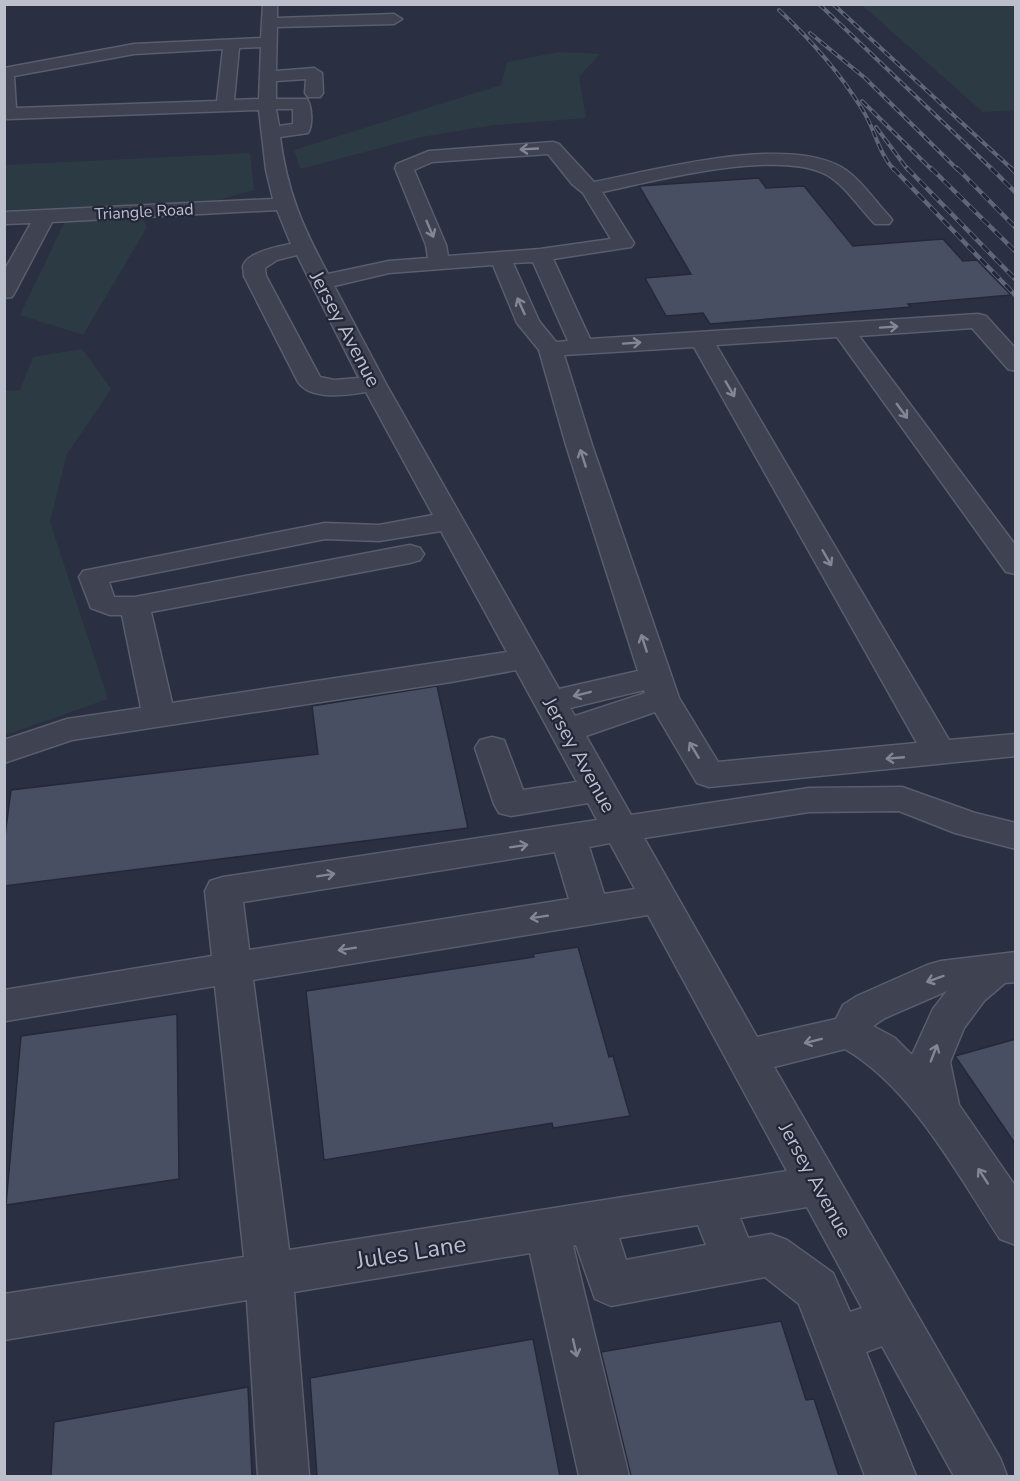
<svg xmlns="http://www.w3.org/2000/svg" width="1020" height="1481" viewBox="0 0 1020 1481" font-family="'Nunito Sans',sans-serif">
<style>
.green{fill:#2c3b43}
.building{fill:#494f63;stroke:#242939;stroke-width:1.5}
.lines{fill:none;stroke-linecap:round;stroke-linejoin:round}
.minor-casing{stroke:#595d6c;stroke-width:3}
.minor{fill:#3e4251;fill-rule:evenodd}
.rail-far1-casing{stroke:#606578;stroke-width:4}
.rail-casing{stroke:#606578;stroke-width:4.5}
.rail-far1{stroke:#222637;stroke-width:2;stroke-dasharray:7;stroke-linecap:butt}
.rail{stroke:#222637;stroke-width:3;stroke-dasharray:9;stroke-linecap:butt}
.oneway{stroke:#838694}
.labels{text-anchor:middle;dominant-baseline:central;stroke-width:4.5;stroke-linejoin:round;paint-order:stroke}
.far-street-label{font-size:16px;fill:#bbbecb;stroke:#222637}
.street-label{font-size:20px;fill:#bbbecb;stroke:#222637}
.near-street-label{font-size:24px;fill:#bbbecb;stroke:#222637}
</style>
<rect width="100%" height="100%" fill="#2a2f42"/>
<!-- green -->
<g class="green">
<polygon points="862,5 1015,5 1015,110 983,112"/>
<polygon points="560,52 600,54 579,77 586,118 494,125 422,137 300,169 294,150 501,85 507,62"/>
<polygon points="250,153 254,190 215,201 5,210 5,165"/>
<polygon points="141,216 147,227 83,335 20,315 66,219"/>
<polygon points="82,349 111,389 67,454 50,522 108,699 5,735 5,391 20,390 33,357"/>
</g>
<!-- building -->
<g class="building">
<polygon points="759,178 766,188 804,186 853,246 943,239 963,261 977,260 1011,295 908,304 911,307 710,324 703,313 666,316 645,278 691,274 639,186"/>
<polygon points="437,686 468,828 4,886 4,844 11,790 318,754 312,706"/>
<polygon points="578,947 609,1057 613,1056 630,1116 553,1128 552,1123 324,1160 306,991 534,957 533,954"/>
<polygon points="177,1014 179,1179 6,1205 21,1036"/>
<polygon points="1016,1039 1016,1145 955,1056"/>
<polygon points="781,1321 806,1400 814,1399 839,1476 631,1476 601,1352"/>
<polygon points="533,1339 560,1476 317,1476 310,1378"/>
<polygon points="248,1387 252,1476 51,1476 54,1422"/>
</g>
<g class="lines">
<defs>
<path id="minor" d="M263,4h14v14l117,-4 8,5 -8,5 -117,3 -1,44 38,-3 8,5 1,20 -3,4h-12l-3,-4 1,-14 -30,2v18h31c5,8 6,26 1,34l-28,4c7,54 22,89 48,137l61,-13 39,-3 -2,-13 -31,-77 2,-4 32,-13 124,-9 6,2 35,38c63,-12 189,-47 247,-15 19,11 33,33 48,49l3,4 -3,4h-14c-15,-15 -29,-38 -48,-49 -48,-27 -172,6 -225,17l32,51 -3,4 -78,12 37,80 388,-25 8,2 30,33v22l-8,-2 -36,-41 -113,8 157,210v28l-10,-2 -169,-235 -121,8 233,395 67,-6v22l-307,31 -12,-4 -42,-71 -69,24 45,79 178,-27 93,-1 73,26 41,10v26l-61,-16 -56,-22 -90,1 -165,26 113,199 79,-18 7,-14 14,-9 70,-31 14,-4 75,-9v30l-11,1 -21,18 -20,27 -14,34 9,43 57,82v58l-16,-6c-42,-64 -88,-151 -155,-190l-71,18 226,391 7,18h-53l-72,-130 -16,6 50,124h-51l-66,-172 -34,-27 -154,29 -16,-7 -19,-54 -3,1 56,230h-50l-49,-223 -236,39 15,184h-51l-11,-176 -243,40v-46l240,-37 -29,-271 -209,35 -2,-31 208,-34 -7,-65 5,-10 13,-4 374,-57 -9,-17 -77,13 -12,-3 -5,-9 -19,-56 5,-8 12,-3 12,3 19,50 54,-8 -61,-112 -65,12 -379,58 -68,23v-23l63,-21 74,-11 -19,-93h-12l-19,-7 -12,-31 4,-6 242,-48 54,2 54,-10 -67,-123c-19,3 -55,9 -68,-10l-54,-106c0,-3 -1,-7 -1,-10 4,-14 37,-20 48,-22l-14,-34 -225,12 -37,70 -3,5 -8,1v-27l27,-48 -27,1v-12l269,-13 -7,-29 -7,-60 -251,9 -4,-1v-50l130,-24 127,-6zM261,47l-2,52 -25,1 5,-52zM223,49l-6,52 -201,7 -2,-32 120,-22zM276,109h17v15l-14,2zM548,154l24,30 11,9 28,46 -71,10 -92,7 -2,-11 -32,-75 18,-8zM297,255l62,123 -25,2 -14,-3 -54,-101 -1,-8 12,-8zM533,262l35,79 -12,1 -17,-21 -26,-58zM493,265l24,58 22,27 27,95 72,226 -79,18 -173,-305 -52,-98 55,-13zM694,347l223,396 -199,19 -39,-64 -87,-253 -28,-90zM441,531l66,121 -335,51 -21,-91 259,-49 10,-3 4,-6 -4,-6 -10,-3 -275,52h-21l-5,-15 216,-43 54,2zM644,690l1,3 -70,23 -5,-8zM610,843l25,46 -31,5 -15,-47zM555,852l14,47 -320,51 -6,-48zM648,915l139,256 -498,79 -36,-270zM947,991l-14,18 -21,46 -17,-17 -22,-12 12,-8zM807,1207l55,101 -12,4 -17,-39 -46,-33 -16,-6 -23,4 -8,-20zM698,1225l8,20 -80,15 -7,-22z"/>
</defs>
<!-- minor casing -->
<use href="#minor" class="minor-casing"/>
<!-- minor -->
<use href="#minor" class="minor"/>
<defs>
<g id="rail-far1">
<polyline points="819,4 993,170"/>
<polyline points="833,4 1013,170"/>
<path d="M779,10c31,29 61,63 83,99 13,20 16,43 32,61"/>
<polyline points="810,33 865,78 958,170"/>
<polyline points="862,101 932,170"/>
<polyline points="876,127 908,170"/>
</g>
<g id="rail">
<polyline points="893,168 1016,296"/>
<polyline points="907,168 1016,280"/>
<polyline points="931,168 1016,252"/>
<polyline points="957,168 1016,228"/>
<polyline points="991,168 1016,193"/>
<polyline points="1011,168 1016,173"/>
</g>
</defs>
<!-- rail-far1 casing -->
<use href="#rail-far1" class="rail-far1-casing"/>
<!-- rail casing -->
<use href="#rail" class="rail-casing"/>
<!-- rail-far1 -->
<use href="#rail-far1" class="rail-far1"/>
<!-- rail -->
<use href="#rail" class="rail"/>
</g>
<!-- one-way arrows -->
<defs><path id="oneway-shaft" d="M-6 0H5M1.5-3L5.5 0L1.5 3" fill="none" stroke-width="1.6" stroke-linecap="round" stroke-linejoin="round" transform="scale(1.5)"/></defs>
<g class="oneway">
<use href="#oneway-shaft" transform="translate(529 149) rotate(177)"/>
<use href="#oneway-shaft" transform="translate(430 229) rotate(67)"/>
<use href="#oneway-shaft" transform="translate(521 306) rotate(-114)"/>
<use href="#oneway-shaft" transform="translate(889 327) rotate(-4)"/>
<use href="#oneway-shaft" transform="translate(632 343) rotate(-4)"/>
<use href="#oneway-shaft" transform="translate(730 389) rotate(60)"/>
<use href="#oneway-shaft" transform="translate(902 411) rotate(54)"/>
<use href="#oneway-shaft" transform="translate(583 458) rotate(-108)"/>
<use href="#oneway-shaft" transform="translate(827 558) rotate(60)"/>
<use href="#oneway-shaft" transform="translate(644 643) rotate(-108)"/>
<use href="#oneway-shaft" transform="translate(582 694) rotate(166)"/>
<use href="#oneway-shaft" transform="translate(694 750) rotate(-121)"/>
<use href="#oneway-shaft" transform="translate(895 758) rotate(175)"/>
<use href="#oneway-shaft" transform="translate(519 846) rotate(-9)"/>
<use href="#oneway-shaft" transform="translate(326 875) rotate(-9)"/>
<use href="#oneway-shaft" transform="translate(539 917) rotate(171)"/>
<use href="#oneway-shaft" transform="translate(347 949) rotate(171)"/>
<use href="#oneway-shaft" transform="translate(935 979) rotate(160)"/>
<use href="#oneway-shaft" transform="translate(813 1041) rotate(166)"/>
<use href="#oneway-shaft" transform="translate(934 1053) rotate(-69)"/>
<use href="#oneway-shaft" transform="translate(983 1176) rotate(-123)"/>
<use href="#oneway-shaft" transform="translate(575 1348) rotate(77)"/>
</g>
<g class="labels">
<!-- far-street labels -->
<g class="far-street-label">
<text transform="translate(144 212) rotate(-3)">Triangle Road</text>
</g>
<!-- street labels -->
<g class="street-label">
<text transform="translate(345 329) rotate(62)">Jersey Avenue</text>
<text transform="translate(579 755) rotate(61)">Jersey Avenue</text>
<text transform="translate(815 1180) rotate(61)">Jersey Avenue</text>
</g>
<!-- near-street labels -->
<g class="near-street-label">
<text transform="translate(411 1252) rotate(-9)">Jules Lane</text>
</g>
</g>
<!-- border -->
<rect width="1020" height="1481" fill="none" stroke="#bbbecb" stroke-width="12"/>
</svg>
